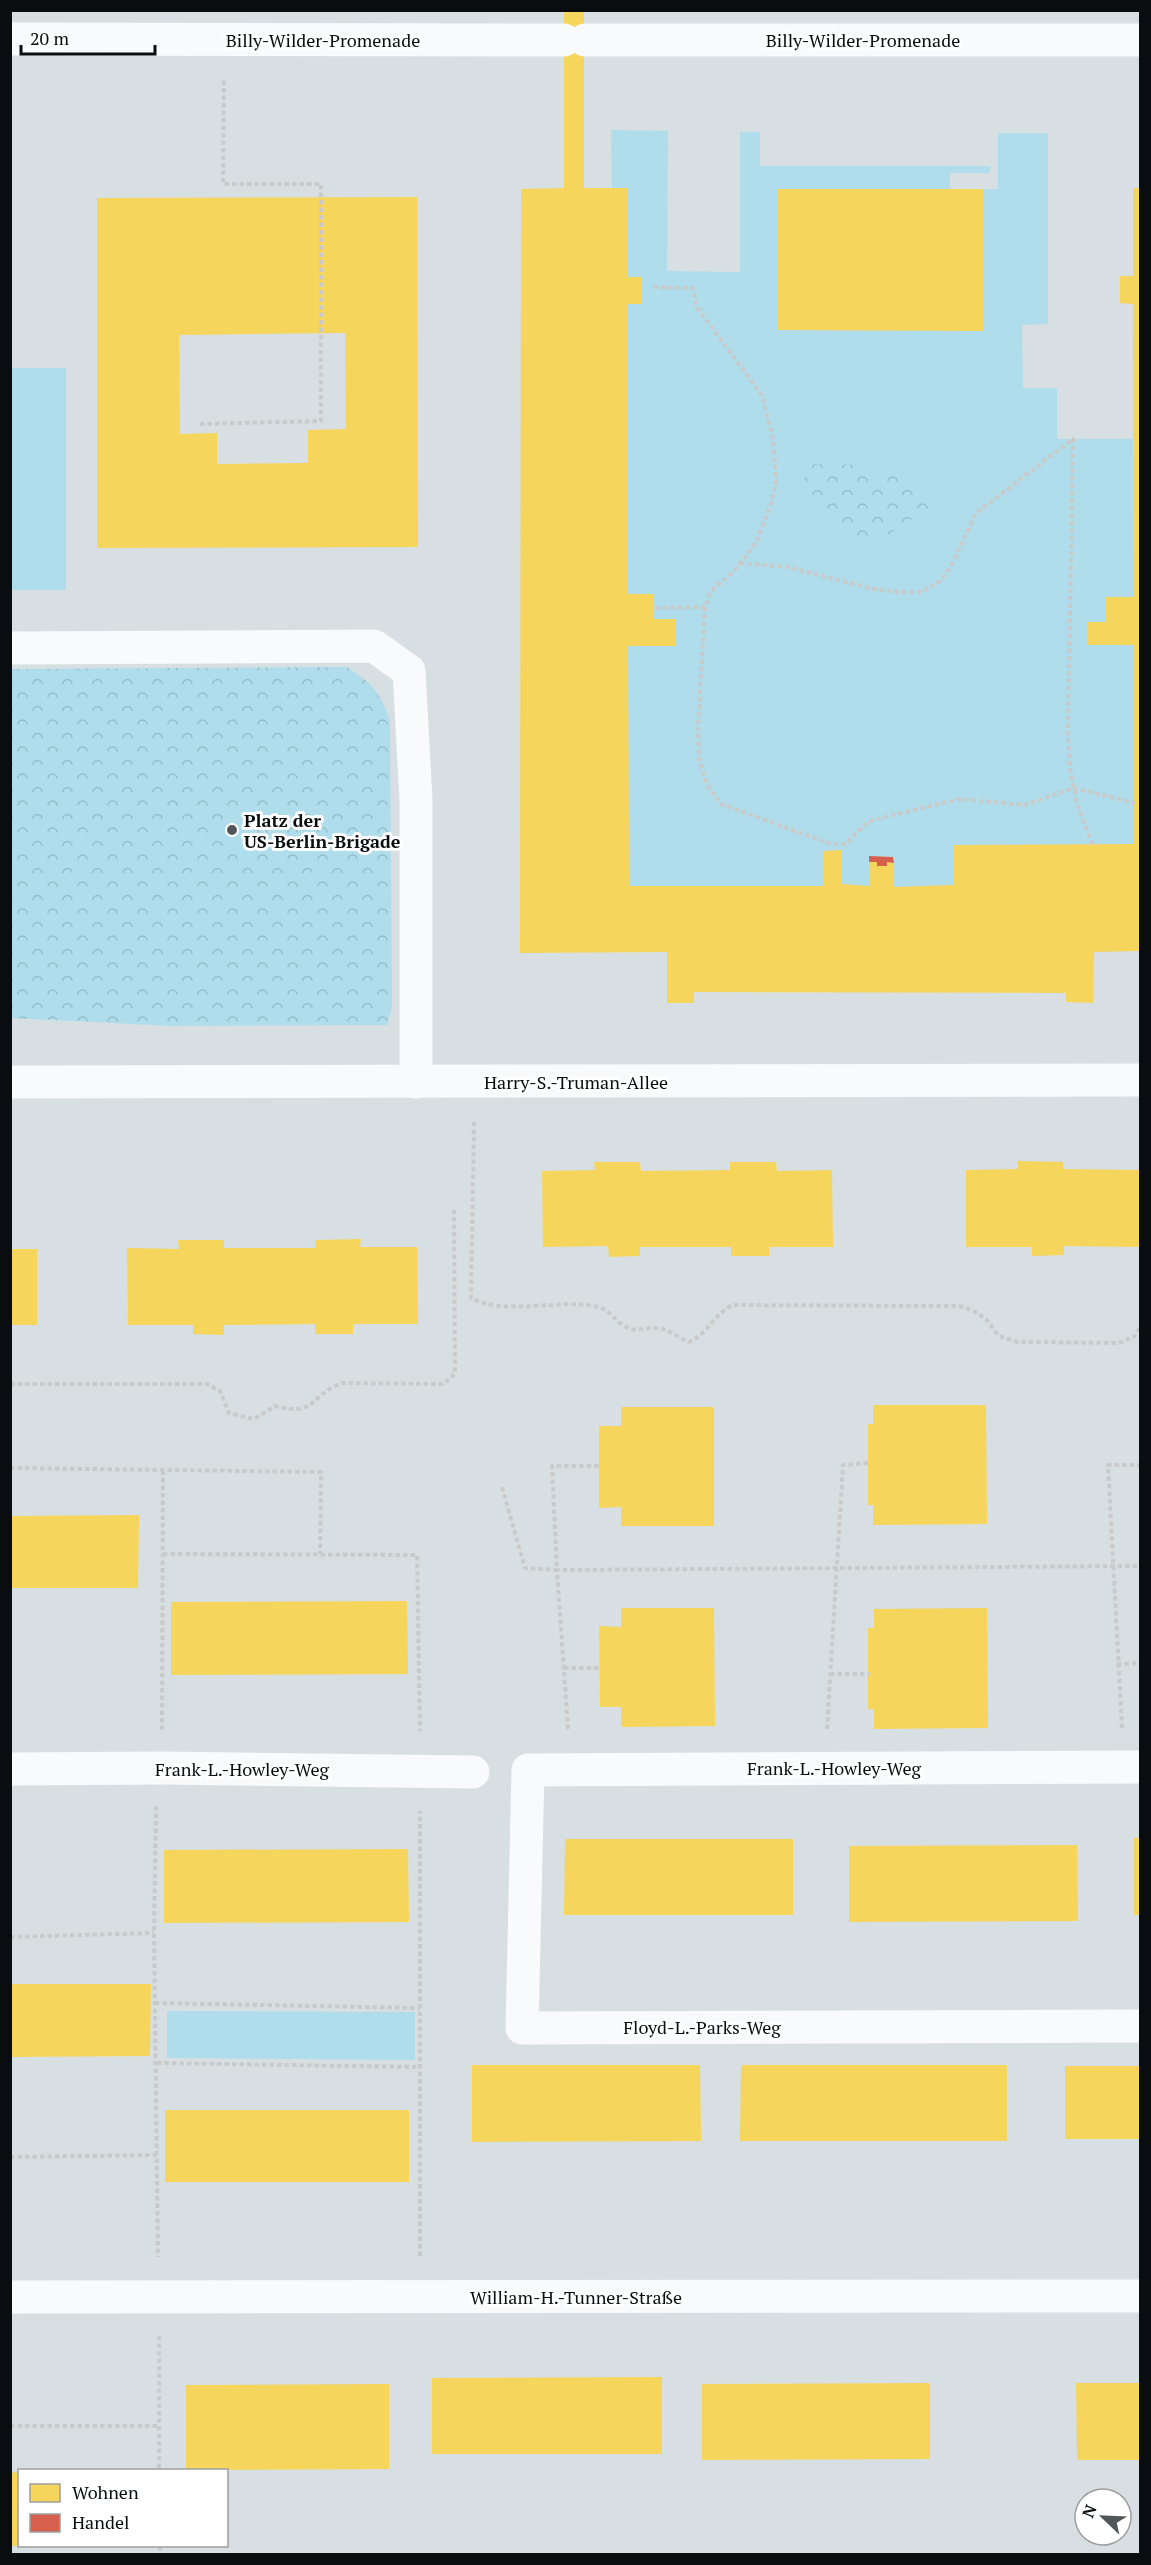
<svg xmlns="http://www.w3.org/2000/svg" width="1151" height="2565" viewBox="0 0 1151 2565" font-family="'PT Serif',serif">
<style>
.green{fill:#afddec}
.park{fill:url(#park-crowns)}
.homes{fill:#f6d55c;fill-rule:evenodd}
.shops{fill:#d6604d}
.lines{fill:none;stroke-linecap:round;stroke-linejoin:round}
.path{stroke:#c9cbcb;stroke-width:4;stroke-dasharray:4.5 3;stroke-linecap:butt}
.minor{stroke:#f9fafb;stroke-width:33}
.poi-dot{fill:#515659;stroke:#fff;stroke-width:2}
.labels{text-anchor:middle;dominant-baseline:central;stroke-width:6;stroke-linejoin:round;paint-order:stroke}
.street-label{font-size:18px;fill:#090d0f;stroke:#fff}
.poi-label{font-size:18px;font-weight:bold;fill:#090d0f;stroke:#fff;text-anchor:start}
</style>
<defs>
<pattern id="park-crowns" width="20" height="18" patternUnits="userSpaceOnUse" patternTransform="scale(1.5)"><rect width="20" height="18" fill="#afddec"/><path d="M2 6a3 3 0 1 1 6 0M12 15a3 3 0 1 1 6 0" fill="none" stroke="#95bcc9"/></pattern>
</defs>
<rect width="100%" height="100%" fill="#d8dfe2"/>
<!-- green -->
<g class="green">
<polygon points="611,130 668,131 667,271 740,272 740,132 760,132 760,166 991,166 989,173 950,173 950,189 777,189 777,330 983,331 983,189 998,189 998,133 1048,133 1048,324 1022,325 1023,388 1057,388 1057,439 1133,439 1134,597 1106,597 1106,622 1088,622 1087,645 1134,645 1134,844 954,845 953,885 894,887 893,857 870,856 869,886 842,884 841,850 824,851 824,886 629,886 628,646 675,646 675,619 654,619 654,594 628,594 627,304 640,277 627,277 627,189 612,188"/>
<rect x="11" y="368" width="55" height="222"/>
<polygon points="167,2011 415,2012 415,2060 167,2058"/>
</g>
<!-- park -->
<g class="park">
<polygon points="809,464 863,465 927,486 934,505 870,546 849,540 798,497"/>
<path d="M347,667c25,16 34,26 43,54l2,286 -5,18 -215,1 -161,-8v-349z"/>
</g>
<!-- homes -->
<g class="homes">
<polygon points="564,10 584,10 584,188 627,188 627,277 641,277 641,304 627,304 628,594 654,594 654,619 675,619 675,646 628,646 629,886 824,886 824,851 841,850 842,884 869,886 869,862 877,862 877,866 887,866 887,862 894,863 894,887 953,885 954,845 1134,844 1134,645 1087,645 1088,622 1106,622 1106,597 1134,597 1133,304 1120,303 1120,276 1133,276 1133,188 1140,188 1140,951 1094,952 1093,1003 1066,1002 1066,993 694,992 694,1003 667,1003 667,952 520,953 521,189 564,188"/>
<polygon points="777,189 983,189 983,331 777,330"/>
<path d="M417,197l1,350 -321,1v-350zM345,333l1,96 -38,1v33l-91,1v-31l-37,1 -1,-99z"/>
<polygon points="1018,1161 1063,1162 1063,1169 1140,1170 1140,1247 1064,1246 1064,1255 1032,1256 1032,1247 966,1247 966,1170 1018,1169"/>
<polygon points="594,1162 640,1162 641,1171 730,1170 730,1162 776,1162 777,1171 832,1170 833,1247 769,1247 769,1256 731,1256 731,1247 640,1247 640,1256 609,1257 608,1246 543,1247 542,1171 595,1170"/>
<polygon points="361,1239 360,1247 417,1247 418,1324 353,1324 353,1334 315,1334 315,1324 224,1325 224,1335 193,1334 193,1325 128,1325 127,1248 179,1249 178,1240 224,1240 224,1248 316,1248 315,1240"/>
<rect x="10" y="1249" width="27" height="76"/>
<polygon points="873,1405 986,1405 987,1524 873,1525 873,1505 868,1505 868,1424 873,1424"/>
<polygon points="621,1407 714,1407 714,1526 621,1526 621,1507 599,1508 599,1426 621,1426"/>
<polygon points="139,1515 138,1588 10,1588 10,1516"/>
<polygon points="407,1601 408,1674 171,1675 171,1602"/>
<polygon points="621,1608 714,1608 715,1726 621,1727 621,1707 600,1707 599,1626 621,1627"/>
<polygon points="987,1608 988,1728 874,1729 874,1709 868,1709 868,1628 874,1628 874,1609"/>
<rect x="1134" y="1838" width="6" height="77"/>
<polygon points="565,1839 793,1839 793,1915 564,1915"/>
<polygon points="1077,1845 1078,1921 849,1922 849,1846"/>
<polygon points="408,1849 409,1922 164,1923 164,1850"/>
<polygon points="10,1984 151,1984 150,2056 10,2057"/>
<polygon points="472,2065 700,2065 701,2141 472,2142"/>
<polygon points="741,2065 1007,2065 1007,2141 740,2141"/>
<rect x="1065" y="2066" width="75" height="73"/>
<rect x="165" y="2110" width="244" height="72"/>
<polygon points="662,2377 662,2454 432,2454 432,2378"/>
<polygon points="930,2383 930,2459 702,2460 702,2384"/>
<polygon points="1076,2383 1140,2383 1140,2460 1077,2460"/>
<polygon points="389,2384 389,2469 186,2470 186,2385"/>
<polygon points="10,2472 20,2473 20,2546 10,2546"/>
</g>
<!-- shops -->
<polygon class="shops" points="869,856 893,857 894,863 887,862 887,866 877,866 877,862 869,862"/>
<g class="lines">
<!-- path -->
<g class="path">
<polyline points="653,287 693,288 696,306 761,394 773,438 776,481 772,501 756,543 734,571 711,591 705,607 655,608"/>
<polyline points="200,424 321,421 321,184 223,184 224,79"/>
<polyline points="740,563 787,567 874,589 898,592 922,592 940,581 950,568 976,513 1073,439 1068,730 1070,769 1076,800 1092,844"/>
<polyline points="705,607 698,726 699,758 706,783 721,804 831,844 845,844 869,821 959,799 1025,805 1073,788 1135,803"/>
<path d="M474,1122l-3,176c33,18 89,1 123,8 17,3 18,13 30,20 14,8 23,0 36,2 9,2 19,10 29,14 19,-8 25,-29 44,-37l226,1 13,4 14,9 13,17 19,6 101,1 16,-7 5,-9"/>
<path d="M10,1384h197l13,7 9,22 25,6 21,-13c43,11 34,-11 67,-23l101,1 12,-10 -1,-166"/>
<polyline points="10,1468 321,1472 320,1554"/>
<polyline points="502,1487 525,1568 557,1570 552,1466 599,1466"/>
<polyline points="163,1554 417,1555 420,1731"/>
<polyline points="1117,1664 1140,1663"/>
<polyline points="564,1668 599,1668"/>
<polyline points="830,1674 869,1674"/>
<polyline points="1122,1728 1108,1465 1140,1465"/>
<polyline points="568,1729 557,1570 1140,1566"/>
<polyline points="827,1729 843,1465 868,1463"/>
<polyline points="162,1730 163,1470"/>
<polyline points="156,1806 154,1933 158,2257"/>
<polyline points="10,1937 154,1933"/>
<polyline points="155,2003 420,2008"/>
<polyline points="157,2063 420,2067"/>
<polyline points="10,2157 158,2155"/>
<polyline points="420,2256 420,1811"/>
<polyline points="159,2336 159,2470"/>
<polyline points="10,2426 159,2426"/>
<polyline points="160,2546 160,2554"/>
</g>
<!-- minor -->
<g class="minor">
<polyline points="10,39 564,40"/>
<polyline points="585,40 1140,40"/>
<polyline points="10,648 374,646 409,671 416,800 416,1082"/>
<polyline points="10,1082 1140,1080"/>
<polyline points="1140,1767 528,1770 522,2028 1140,2026"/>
<polyline points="10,1769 162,1768 473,1772"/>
<polyline points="10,2297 1140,2296"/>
</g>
</g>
<!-- markers -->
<circle class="poi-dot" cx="232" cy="830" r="6"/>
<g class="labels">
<!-- street labels -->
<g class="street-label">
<text x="323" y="40">Billy-Wilder-Promenade</text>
<text x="863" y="40">Billy-Wilder-Promenade</text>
<text x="576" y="1082">Harry-S.-Truman-Allee</text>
<text x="834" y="1768">Frank-L.-Howley-Weg</text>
<text x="242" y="1769">Frank-L.-Howley-Weg</text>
<text x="702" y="2027">Floyd-L.-Parks-Weg</text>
<text x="576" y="2297">William-H.-Tunner-Straße</text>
</g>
<!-- poi labels -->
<g class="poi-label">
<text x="244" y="820">Platz der<tspan x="244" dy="21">US-Berlin-Brigade</tspan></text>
</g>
</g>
<!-- border -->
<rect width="1151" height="2565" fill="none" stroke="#090d0f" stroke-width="24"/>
<!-- legend -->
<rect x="18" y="2469" width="210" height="78" fill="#ffffff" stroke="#9d9e9f" stroke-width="1.5"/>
<rect x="30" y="2484" width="30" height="18" fill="#f6d55c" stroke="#9d9e9f" stroke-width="1.5"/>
<text x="72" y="2499" font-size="18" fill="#090d0f">Wohnen</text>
<rect x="30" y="2514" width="30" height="18" fill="#d6604d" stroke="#9d9e9f" stroke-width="1.5"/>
<text x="72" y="2529" font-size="18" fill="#090d0f">Handel</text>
<!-- north arrow -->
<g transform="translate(1103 2517) rotate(293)"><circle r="28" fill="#ffffff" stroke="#9d9e9f" stroke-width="1.5"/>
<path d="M0-4.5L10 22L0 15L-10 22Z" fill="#515659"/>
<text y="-9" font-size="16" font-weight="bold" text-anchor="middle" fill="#090d0f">N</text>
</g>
<!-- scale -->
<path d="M21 45v9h134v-9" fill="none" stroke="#090d0f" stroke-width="3"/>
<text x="30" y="45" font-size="18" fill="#090d0f" stroke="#ffffff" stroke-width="4.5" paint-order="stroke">20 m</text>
</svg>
